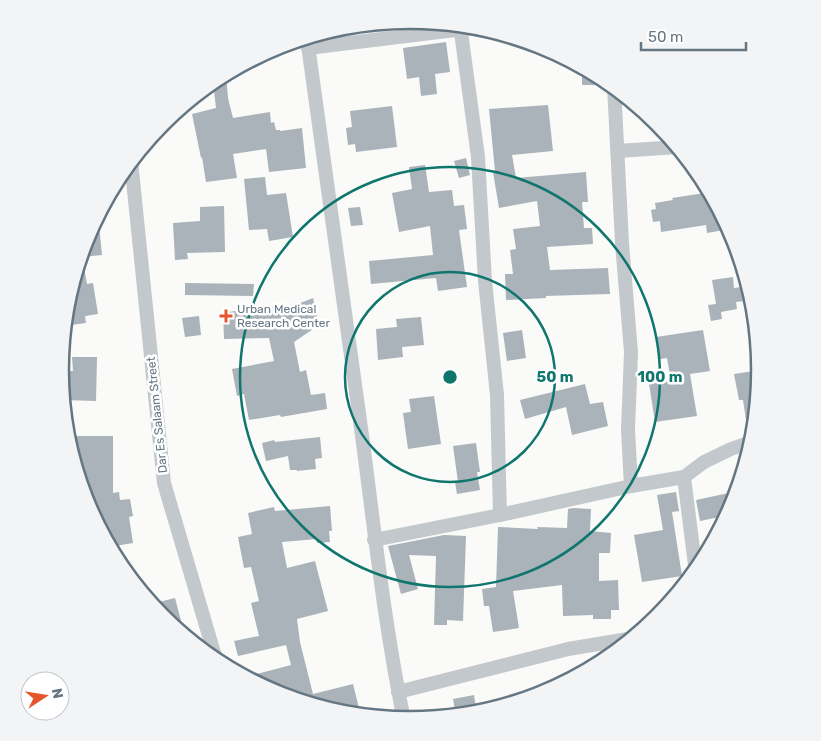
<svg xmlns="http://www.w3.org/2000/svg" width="821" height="741" viewBox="0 0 821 741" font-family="Rubik,sans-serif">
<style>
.building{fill:#aab3b9}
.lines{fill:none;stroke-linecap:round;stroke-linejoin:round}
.street{stroke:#c3c8cc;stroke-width:14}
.ring{fill:none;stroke:#0f766e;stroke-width:2.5}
.poi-dot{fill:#e4572e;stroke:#fff;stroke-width:2}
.labels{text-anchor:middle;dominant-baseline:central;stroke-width:5;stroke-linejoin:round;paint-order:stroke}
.poi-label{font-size:12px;fill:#657683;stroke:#fff;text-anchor:start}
.street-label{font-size:12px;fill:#657683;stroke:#fff}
.rim{fill:none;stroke:#657683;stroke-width:2.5}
.centre{fill:#0f766e;stroke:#fff;stroke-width:2.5}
.ring-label{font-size:15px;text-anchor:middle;font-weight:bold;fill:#0f766e;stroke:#fff;stroke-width:5;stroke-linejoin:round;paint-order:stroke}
</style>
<rect width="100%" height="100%" fill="#fafaf8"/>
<!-- building -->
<g class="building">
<polygon points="446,42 450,72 435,74 437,94 421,96 419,77 407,79 403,48"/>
<polygon points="582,67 594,73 595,85 582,85"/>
<polygon points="226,74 228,98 233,118 270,112 271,123 274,122 276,130 280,130 280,131 302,128 306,168 269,172 266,149 233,154 237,178 206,182 202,157 201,158 192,114 216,108 213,81"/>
<polygon points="548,105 553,151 512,155 516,178 586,172 588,202 582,202 584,228 592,228 593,244 547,247 550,270 608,268 610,294 546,296 546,298 506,300 505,274 513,274 510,250 516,249 513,229 540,226 537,201 499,208 493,172 495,171 489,109"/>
<polygon points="392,106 397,147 356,152 355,144 348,145 346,128 352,127 350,111"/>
<polygon points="466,158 470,175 459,178 454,161"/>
<polygon points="425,165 429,192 452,190 454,206 464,205 467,229 459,230 467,287 438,291 436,278 371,284 369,261 433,255 430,226 399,232 392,193 412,189 409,167"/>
<polygon points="265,177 267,195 286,193 293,237 269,241 267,229 249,230 244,179"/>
<polygon points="711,192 730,229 707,233 706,225 661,232 660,221 653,222 651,210 656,209 655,203 673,200 672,198"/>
<polygon points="224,206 225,252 187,253 188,259 175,260 173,223 200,221 200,207"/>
<polygon points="360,207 363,225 351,226 348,208"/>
<polygon points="98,215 102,255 82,257 87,284 93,283 98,314 85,316 86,323 64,326 67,302 81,257 87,236"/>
<polygon points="733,277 734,288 749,286 753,300 736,302 737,309 721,312 722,319 711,321 708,305 716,304 712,280"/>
<polygon points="185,283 254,284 253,296 185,295"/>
<polygon points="313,298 319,325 294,342 300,372 306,370 311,395 325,393 327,409 281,417 280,415 249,420 244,394 237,396 232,369 274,361 269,338 224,339 223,313 253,308 295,305"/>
<polygon points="199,316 201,335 185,337 182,318"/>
<polygon points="421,317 424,345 402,347 403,357 378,360 376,329 397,327 396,319"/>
<polygon points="522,330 526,358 507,361 503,333"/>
<polygon points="703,330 710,371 690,374 697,416 655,422 649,384 671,381 667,358 660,359 656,337"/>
<polygon points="72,357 97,357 96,401 63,400 60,371 73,371"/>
<polygon points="761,370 756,418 746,420 743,400 739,400 734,374"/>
<polygon points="585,384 590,404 603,402 608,426 572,435 566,407 525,419 520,400"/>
<polygon points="434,396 441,444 408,449 403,413 411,412 409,399"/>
<polygon points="66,436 113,436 113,493 119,492 120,500 130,499 133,516 129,517 133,543 109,547 87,504"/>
<polygon points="320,437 322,458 315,459 316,469 297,471 297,470 290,470 288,456 266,461 262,443 274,440 275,442"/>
<polygon points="476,443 480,472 477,472 480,490 457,494 455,482 458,482 453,446"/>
<polygon points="738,491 734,505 729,515 700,521 696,500"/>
<polygon points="676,492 679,511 672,512 682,576 642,582 634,535 663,530 657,495"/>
<polygon points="330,506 332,531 329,531 330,542 317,543 317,539 282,542 287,568 315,561 328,611 297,619 300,642 313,694 353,684 361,716 342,714 276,694 245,677 291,665 286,645 238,656 234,641 259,636 251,603 259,601 251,567 244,568 238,537 252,534 248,513 274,507 275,511"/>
<polygon points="573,508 591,509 590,531 611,533 610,553 599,553 599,581 618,580 619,610 611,610 611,619 593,619 593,615 563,616 562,585 513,591 519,628 493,632 489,606 484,606 482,589 496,587 498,527 538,529 537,527 567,528 568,509"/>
<polygon points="444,535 466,536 463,621 447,620 447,625 434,625 436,556 409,555 418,589 401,594 388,546"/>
<polygon points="175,598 185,636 162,618 151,604"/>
<polygon points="474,695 477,713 456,716 453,699"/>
</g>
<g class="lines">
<!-- street -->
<g class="street">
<polyline points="460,25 478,157 485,281 497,395 500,515"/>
<path d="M307,38c17,130 37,260 54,390 13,97 23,196 43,292"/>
<polyline points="308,48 480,27"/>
<polyline points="614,86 622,243 631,352 628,430 631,486"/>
<polyline points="618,151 678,147"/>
<polyline points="131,161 164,483 217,663"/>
<polyline points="684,477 696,573"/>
<polyline points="374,540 500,515 631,486 684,477 704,462 731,449 754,441"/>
<polyline points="398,692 568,649 634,638"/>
</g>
</g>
<!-- distance rings -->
<g class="ring">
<circle cx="450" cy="377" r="105"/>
<circle cx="450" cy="377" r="210"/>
</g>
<!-- markers -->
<path class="poi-dot" d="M223.5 308.5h5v5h5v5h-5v5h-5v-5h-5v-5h5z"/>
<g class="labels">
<!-- poi labels -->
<g class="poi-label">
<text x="237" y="309">Urban Medical<tspan x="237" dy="14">Research Center</tspan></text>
</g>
<!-- street labels -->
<g class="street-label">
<text transform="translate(157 415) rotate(-96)">Dar Es Salaam Street</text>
</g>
</g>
<!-- crop -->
<path d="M0 0H821V741H0ZM69 370a341 341 0 1 1 682 0a341 341 0 1 1-682 0Z" fill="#f3f4f5" fill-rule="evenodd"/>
<path class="rim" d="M69 370a341 341 0 1 1 682 0a341 341 0 1 1-682 0Z"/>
<circle cx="450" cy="377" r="8" class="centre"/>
<g class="ring-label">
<text x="555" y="382">50 m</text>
<text x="660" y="382">100 m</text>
</g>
<!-- north arrow -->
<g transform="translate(45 696) rotate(78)"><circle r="24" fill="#ffffff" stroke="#c1c8cd"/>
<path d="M0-4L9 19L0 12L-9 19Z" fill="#e4572e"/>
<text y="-8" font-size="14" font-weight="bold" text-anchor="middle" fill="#657683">N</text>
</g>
<!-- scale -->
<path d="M641 42v8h105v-8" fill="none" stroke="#657683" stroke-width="2.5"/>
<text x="648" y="42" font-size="15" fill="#657683" stroke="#ffffff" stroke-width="4" paint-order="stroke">50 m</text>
</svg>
